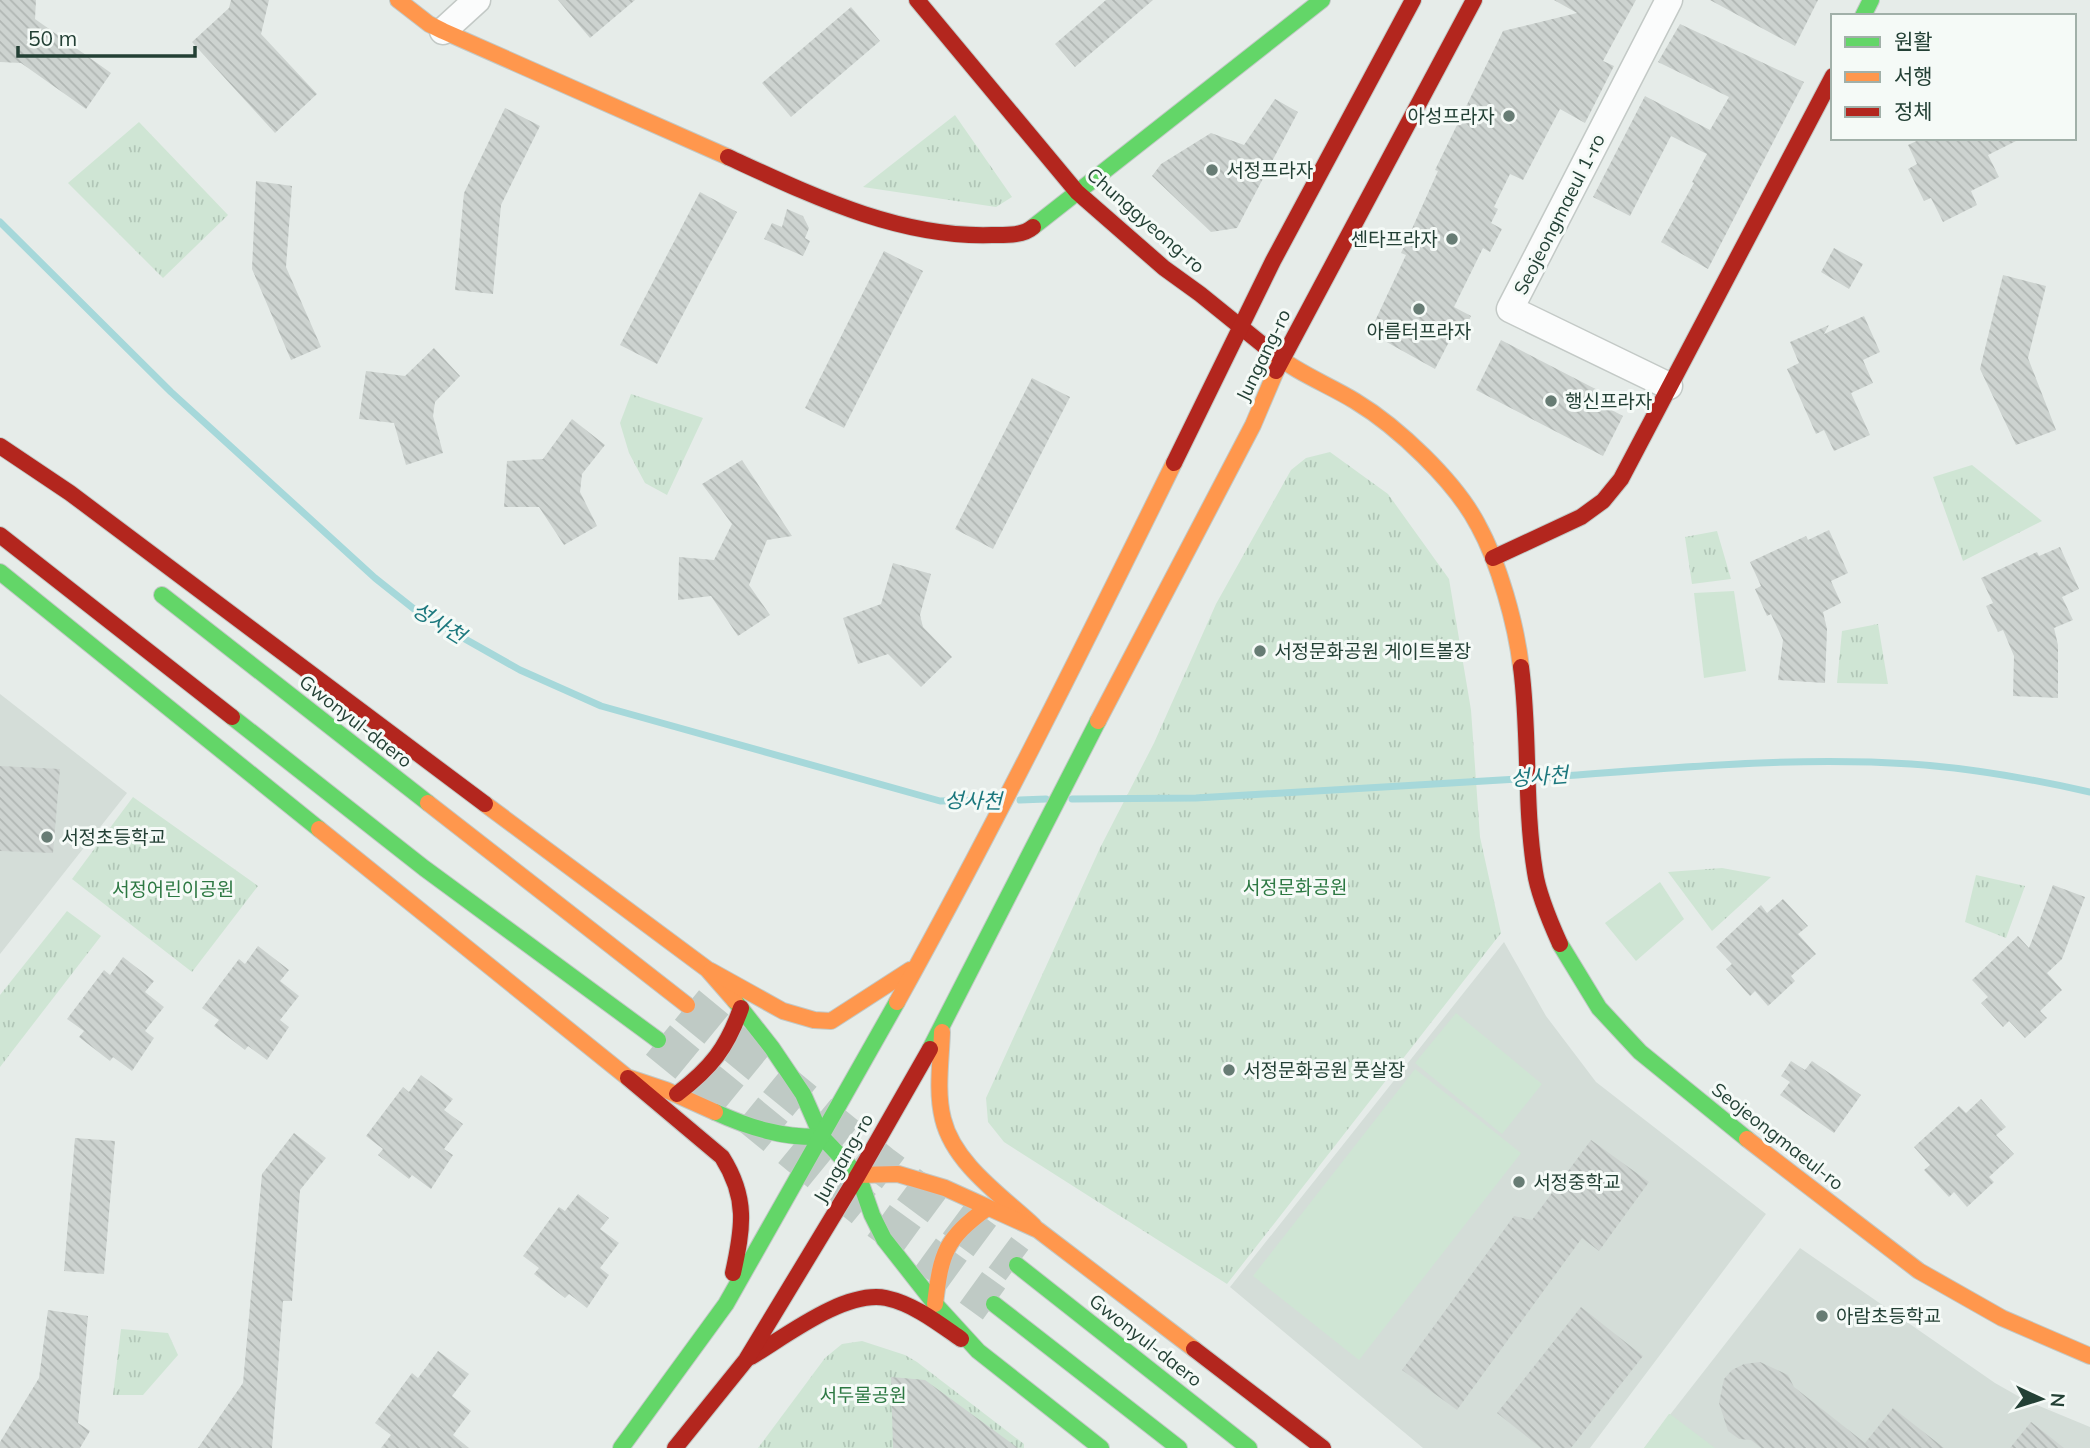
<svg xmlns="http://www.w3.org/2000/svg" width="2090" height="1448" viewBox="0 0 2090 1448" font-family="Mulish,'Noto Sans KR',sans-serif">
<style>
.built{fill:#d4ddd8}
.grass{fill:#cfe5d4}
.park{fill:url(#park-tufts)}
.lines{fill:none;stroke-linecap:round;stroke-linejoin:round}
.stream{stroke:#a6d8da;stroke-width:7}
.building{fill:url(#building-back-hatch)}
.highway-tunnel{stroke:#bfcac5;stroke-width:38;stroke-dasharray:38 19;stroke-linecap:butt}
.street-casing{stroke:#c3c9c6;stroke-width:29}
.fast-casing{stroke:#c2c9c6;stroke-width:18}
.slow-casing{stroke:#c2c9c6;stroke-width:18}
.jam-casing{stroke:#c2c9c6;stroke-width:18}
.street{stroke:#fbfcfc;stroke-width:26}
.fast{stroke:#63d668;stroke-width:16}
.slow{stroke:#ff974d;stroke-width:16}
.jam{stroke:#b3261e;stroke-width:16}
.poi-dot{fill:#677c74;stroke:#f5faf7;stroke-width:2.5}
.labels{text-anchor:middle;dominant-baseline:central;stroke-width:6;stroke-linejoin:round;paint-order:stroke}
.poi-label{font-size:19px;fill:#234035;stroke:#f5faf7;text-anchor:start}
.street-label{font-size:19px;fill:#234035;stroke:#f5faf7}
.park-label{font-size:19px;fill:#2c7842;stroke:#f5faf7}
.water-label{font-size:21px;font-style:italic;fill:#1b777d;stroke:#f5faf7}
</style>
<defs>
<pattern id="park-tufts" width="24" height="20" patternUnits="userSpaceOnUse" patternTransform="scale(1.75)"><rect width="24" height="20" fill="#cfe5d4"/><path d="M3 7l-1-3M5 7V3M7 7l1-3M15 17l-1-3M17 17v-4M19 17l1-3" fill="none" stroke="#b1c6b7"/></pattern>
<pattern id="building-back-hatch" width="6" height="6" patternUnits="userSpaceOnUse" patternTransform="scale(1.75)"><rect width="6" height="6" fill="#cdd3d0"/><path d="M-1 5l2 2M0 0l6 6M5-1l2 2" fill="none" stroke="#b0b6b3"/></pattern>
</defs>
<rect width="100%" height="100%" fill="#e6ece9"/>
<!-- built -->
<g class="built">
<polygon points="0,694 127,793 0,954"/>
<polygon points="1504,942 1546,1016 1596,1082 1766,1214 1590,1448 1423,1448 1230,1287"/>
<polygon points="1800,1248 1995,1383 2025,1400 2090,1427 2090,1448 1644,1448"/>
</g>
<!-- grass -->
<g class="grass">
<polygon points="1734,591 1746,671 1704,678 1694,593"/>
<polygon points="1660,882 1684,919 1636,961 1605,923"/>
<polygon points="1456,1013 1542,1084 1502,1134 1415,1063"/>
<polygon points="1415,1069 1521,1153 1359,1360 1253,1276"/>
<polygon points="1669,1414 1670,1414 1715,1448 1644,1448"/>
</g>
<!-- park -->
<g class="park">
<polygon points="955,115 1012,197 996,207 863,187"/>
<polygon points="139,122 228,215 163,278 68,183"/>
<polygon points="631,394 703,418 667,495 645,483 629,453 620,423"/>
<polygon points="1330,452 1388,494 1449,579 1471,710 1480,837 1501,933 1227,1284 1004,1142 988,1122 986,1098 1100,848 1154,743 1216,604 1291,470 1306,458"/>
<polygon points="1972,465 2042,521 1963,561 1933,477"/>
<polygon points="1717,531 1731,579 1692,584 1685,537"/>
<polygon points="1878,624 1888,684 1837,683 1842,631"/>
<polygon points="133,797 258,886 192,972 72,879"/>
<polygon points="1722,868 1771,877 1712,931 1668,872"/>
<polygon points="1976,875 2025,886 2006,938 1965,922"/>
<polygon points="67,911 101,936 0,1067 0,995"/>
<polygon points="121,1329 168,1333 178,1355 143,1395 113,1395"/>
<polygon points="862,1341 905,1355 917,1362 1024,1444 1024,1448 758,1448 825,1358 842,1344"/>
</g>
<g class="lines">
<!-- stream -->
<g class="stream">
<polyline points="0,222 171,392 375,578 419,613 520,670 601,706 940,801 994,800"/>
<path d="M1537,778c124,-9 249,-22 374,-14 59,4 121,15 179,28"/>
<polyline points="1072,799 1196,798 1518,779"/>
<polyline points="1020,800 1046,799"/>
</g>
</g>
<!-- building -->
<g class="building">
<polygon points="0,0 36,0 35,19 111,73 86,109 21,63 0,62"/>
<polygon points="231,0 269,0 261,34 317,94 275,133 192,42 229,8"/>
<polygon points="558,0 635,0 590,38"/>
<polygon points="1106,0 1153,0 1075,67 1055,44"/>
<polygon points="1554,0 1636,0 1603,61 1614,66 1585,123 1560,109 1523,180 1510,174 1494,207 1498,209 1491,223 1502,229 1490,252 1483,248 1454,307 1471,316 1460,340 1452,336 1435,369 1383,340 1375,321 1406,255 1401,253 1438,171 1435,170 1503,31 1577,13"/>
<polygon points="1710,0 1818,0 1795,46"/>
<polygon points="851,7 880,41 791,117 762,83"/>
<polygon points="1680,24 1804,82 1708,269 1661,242 1694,183 1692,182 1707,154 1671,136 1630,216 1593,197 1645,96 1710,130 1729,97 1658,62"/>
<polygon points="1275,99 1298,112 1237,228 1211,232 1152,176 1161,164 1211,133 1244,145"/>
<polygon points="505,108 540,126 501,205 493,294 455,290 464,193"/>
<polygon points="1923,138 2022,138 1988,155 1999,177 1971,191 1977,205 1943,222 1931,198 1924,201 1908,169 1917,164 1908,145"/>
<polygon points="256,181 292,186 286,267 321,347 291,360 252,269"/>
<polygon points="700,192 737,212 657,364 620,345"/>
<polygon points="787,209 803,216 809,228 805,238 810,241 803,256 764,239 772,223 782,227"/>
<polygon points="1834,248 1863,264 1849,289 1821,272"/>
<polygon points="884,251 923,271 844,428 805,408"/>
<polygon points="2003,275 2046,286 2028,358 2056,430 2016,445 1980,369"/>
<polygon points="1864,316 1880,352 1863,360 1873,383 1851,393 1870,435 1834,451 1824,430 1816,434 1787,369 1799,363 1790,342 1829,325 1824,334"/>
<polygon points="1501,340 1609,396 1604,406 1623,416 1603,456 1476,390"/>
<polygon points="434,348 460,376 435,402 433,416 443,453 406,465 394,423 359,419 366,371 405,376"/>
<polygon points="1032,378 1070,397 993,549 955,529"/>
<polygon points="572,419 605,445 582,474 580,492 597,526 564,545 539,507 504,507 507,461 543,459"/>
<polygon points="742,460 792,536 767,540 749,585 770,615 738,636 711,596 678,600 679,557 714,560 732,524 702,484"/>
<polygon points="1829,530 1848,573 1831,581 1841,603 1823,612 1827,629 1825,683 1778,680 1783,640 1771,614 1767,616 1755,589 1761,586 1750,562 1806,536 1808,540"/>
<polygon points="2060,547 2079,589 2062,597 2073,620 2054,628 2058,645 2058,698 2013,696 2014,656 2003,630 1998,632 1986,606 1993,603 1981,578 2037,552 2039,556"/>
<polygon points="893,563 931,574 920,615 923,627 952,657 921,687 888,654 858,664 843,618 881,604"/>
<polygon points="0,766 60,769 53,853 0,851"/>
<polygon points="2053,885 2085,897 2062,959 2047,973 2062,990 2040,1011 2047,1018 2025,1038 2009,1021 2003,1027 1981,1003 1988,997 1972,980 2018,936 2029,948"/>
<polygon points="1783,899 1808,926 1798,934 1816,954 1791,976 1795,981 1768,1006 1755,991 1750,996 1726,969 1732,964 1716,947 1761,905 1767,913"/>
<polygon points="258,946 289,970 280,981 299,996 280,1020 289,1027 267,1060 248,1046 245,1050 214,1026 219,1020 202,1008 239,959 245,964"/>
<polygon points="123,957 154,981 145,992 164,1007 145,1031 154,1038 132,1071 113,1057 110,1061 79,1037 84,1031 67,1019 104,970 110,975"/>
<polygon points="1791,1061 1805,1070 1812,1061 1861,1095 1834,1133 1780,1095 1790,1082 1781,1076"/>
<polygon points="421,1075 453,1099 444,1110 463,1124 444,1149 453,1155 431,1189 412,1175 409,1179 378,1155 383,1149 366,1136 403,1087 409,1092"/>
<polygon points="1981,1099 2006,1127 1996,1135 2014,1154 1989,1177 1994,1182 1967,1207 1954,1192 1949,1197 1924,1170 1930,1165 1914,1147 1959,1106 1966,1113"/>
<polygon points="294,1133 326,1158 300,1190 292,1301 283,1301 272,1448 198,1448 243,1383 262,1174"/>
<polygon points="75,1138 115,1141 104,1274 64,1271"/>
<polygon points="1591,1140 1649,1182 1599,1251 1582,1238 1457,1410 1402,1370 1514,1216 1532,1220"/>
<polygon points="578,1194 609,1218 600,1229 619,1243 600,1268 609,1275 587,1308 569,1294 565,1298 534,1274 539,1268 523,1256 559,1207 565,1211"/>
<polygon points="1581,1307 1643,1356 1571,1448 1541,1448 1497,1413"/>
<polygon points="48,1310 88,1316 78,1423 90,1431 80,1448 0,1448 0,1442 39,1378"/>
<polygon points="438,1351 469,1374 452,1396 471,1411 453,1435 469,1448 381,1448 391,1435 375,1423 412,1373 418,1378"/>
<polygon points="1760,1362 1788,1375 1794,1387 1865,1443 1893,1408 1944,1448 1761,1448 1751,1440 1739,1439 1728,1431 1719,1403 1724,1379 1732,1370 1744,1364"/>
<polygon points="891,1377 925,1380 1018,1448 893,1448"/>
<polygon points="2031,1422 2064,1448 2010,1448"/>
</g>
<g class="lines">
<!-- highway-tunnel -->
<g class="highway-tunnel">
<polyline points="687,1005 881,1164 1017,1265"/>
<polyline points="658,1040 874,1217 994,1304"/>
</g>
<defs>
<g id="street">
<polyline points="443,31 477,0"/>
<polyline points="1669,386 1510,309 1669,0"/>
</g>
<g id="fast">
<polyline points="1863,16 1871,0"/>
<polyline points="1033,227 1322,0"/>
<polyline points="0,572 319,829"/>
<polyline points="162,595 428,803"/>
<polyline points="232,717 424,868 658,1040"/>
<polyline points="1560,944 1599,1008 1640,1052 1747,1139"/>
<polyline points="735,1001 772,1048 803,1094 822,1137 858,1175 872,1215 884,1239 935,1304 978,1351 1101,1448"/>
<polyline points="930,1049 1098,721"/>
<path d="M715,1112c35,16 68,26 107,25"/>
<polyline points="1017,1265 1249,1448"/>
<polyline points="994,1304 1179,1448"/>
<polyline points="621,1448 726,1304 897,1002"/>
</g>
<g id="slow">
<polyline points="398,0 429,24 443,31 728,157"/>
<path d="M1273,353c24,20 56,32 82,48 43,26 100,80 123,124 21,38 38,99 43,142"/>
<polyline points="1098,721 1253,425 1276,371"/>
<polyline points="428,803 687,1005"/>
<polyline points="485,804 707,969 735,1001"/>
<polyline points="319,829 627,1077 666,1090 715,1112"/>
<polyline points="711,971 783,1011 814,1020 831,1021 910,970"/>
<path d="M897,1002c98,-177 188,-358 277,-539"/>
<path d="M942,1032c-1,29 -6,59 1,87 11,45 59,77 91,107"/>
<polyline points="1747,1139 1919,1271 2002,1318 2090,1356"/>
<polyline points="858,1175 898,1174 945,1188 1038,1230 1194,1349"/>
<path d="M935,1304c6,-51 10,-65 52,-96"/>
</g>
<g id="jam">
<polyline points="917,0 1077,192 1164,268 1200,294 1273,353"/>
<path d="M728,157c83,38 170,81 264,78 13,0 31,1 41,-8"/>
<polyline points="1276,371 1474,0"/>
<polyline points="0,446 70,493 485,804"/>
<polyline points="1174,463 1273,261 1413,0"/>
<polyline points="0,535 232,717"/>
<polyline points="1493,558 1581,517 1603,501 1621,479 1833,76"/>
<path d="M1521,667c9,68 3,137 14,205 3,21 16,52 25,72"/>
<path d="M628,1078l94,79c26,41 21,71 11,116"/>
<path d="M677,1094c34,-26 50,-46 64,-86"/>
<polyline points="1194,1349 1323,1448"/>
<path d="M751,1357c35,-21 94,-67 135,-59 28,6 52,25 75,41"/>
<polyline points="675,1448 746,1360 858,1175 930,1049"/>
</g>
</defs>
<!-- street casing -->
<use href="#street" class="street-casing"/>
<!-- fast casing -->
<use href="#fast" class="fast-casing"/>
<!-- slow casing -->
<use href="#slow" class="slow-casing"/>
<!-- jam casing -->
<use href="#jam" class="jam-casing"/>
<!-- street -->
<use href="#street" class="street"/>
<!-- fast -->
<use href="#fast" class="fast"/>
<!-- slow -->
<use href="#slow" class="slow"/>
<!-- jam -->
<use href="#jam" class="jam"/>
</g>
<!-- markers -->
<g class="poi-dot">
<circle cx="1509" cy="116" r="7"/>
<circle cx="1212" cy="170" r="7"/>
<circle cx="1452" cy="239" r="7"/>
<circle cx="1419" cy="309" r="7"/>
<circle cx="1551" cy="401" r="7"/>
<circle cx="1260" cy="651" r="7"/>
<circle cx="47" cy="837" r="7"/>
<circle cx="1229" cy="1070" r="7"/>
<circle cx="1519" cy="1182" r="7"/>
<circle cx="1822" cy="1316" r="7"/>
</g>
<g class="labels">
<!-- poi labels -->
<g class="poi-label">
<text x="1495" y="116" text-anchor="end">아성프라자</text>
<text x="1226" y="170">서정프라자</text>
<text x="1438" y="239" text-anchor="end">센타프라자</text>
<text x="1419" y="331" text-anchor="middle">아름터프라자</text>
<text x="1565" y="401">행신프라자</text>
<text x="1274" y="651">서정문화공원 게이트볼장</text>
<text x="61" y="837">서정초등학교</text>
<text x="1243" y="1070">서정문화공원 풋살장</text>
<text x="1533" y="1182">서정중학교</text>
<text x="1836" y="1316">아람초등학교</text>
</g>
<!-- street labels -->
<g class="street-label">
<text transform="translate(1559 214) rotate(-63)">Seojeongmaeul 1-ro</text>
<text transform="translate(1146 220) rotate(41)">Chunggyeong-ro</text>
<text transform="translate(1263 355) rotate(-64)">Jungang-ro</text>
<text transform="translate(356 721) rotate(38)">Gwonyul-daero</text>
<text transform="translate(1778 1136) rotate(38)">Seojeongmaeul-ro</text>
<text transform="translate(843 1158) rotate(-60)">Jungang-ro</text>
<text transform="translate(1146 1340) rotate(38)">Gwonyul-daero</text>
</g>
<!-- park labels -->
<g class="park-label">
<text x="1295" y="887">서정문화공원</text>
<text x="173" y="889">서정어린이공원</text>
<text x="863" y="1395">서두물공원</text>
</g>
<!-- water labels -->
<g class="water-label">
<text transform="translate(439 622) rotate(32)">성사천</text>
<text transform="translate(1539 776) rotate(-4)">성사천</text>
<text transform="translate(973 800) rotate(1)">성사천</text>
</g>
</g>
<!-- legend -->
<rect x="1831" y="14" width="245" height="126" fill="#f5faf7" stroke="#a1b0a9" stroke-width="2"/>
<rect x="1845" y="37" width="35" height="10" fill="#63d668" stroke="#a1b0a9" stroke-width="2"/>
<text x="1894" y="49" font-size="21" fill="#234035">원활</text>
<rect x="1845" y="72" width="35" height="10" fill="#ff974d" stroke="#a1b0a9" stroke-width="2"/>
<text x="1894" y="84" font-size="21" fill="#234035">서행</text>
<rect x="1845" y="107" width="35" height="10" fill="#b3261e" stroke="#a1b0a9" stroke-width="2"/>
<text x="1894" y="119" font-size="21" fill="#234035">정체</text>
<!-- north arrow -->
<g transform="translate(2041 1399) rotate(94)" stroke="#f5faf7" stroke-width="5" paint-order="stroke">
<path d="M0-5L12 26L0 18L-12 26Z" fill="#234035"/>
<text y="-10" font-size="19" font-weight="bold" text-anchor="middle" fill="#234035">N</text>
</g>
<!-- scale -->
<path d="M18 46v10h177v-10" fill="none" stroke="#234035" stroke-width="3.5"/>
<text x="28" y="46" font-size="21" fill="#234035" stroke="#f5faf7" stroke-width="5" paint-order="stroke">50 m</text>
</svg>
